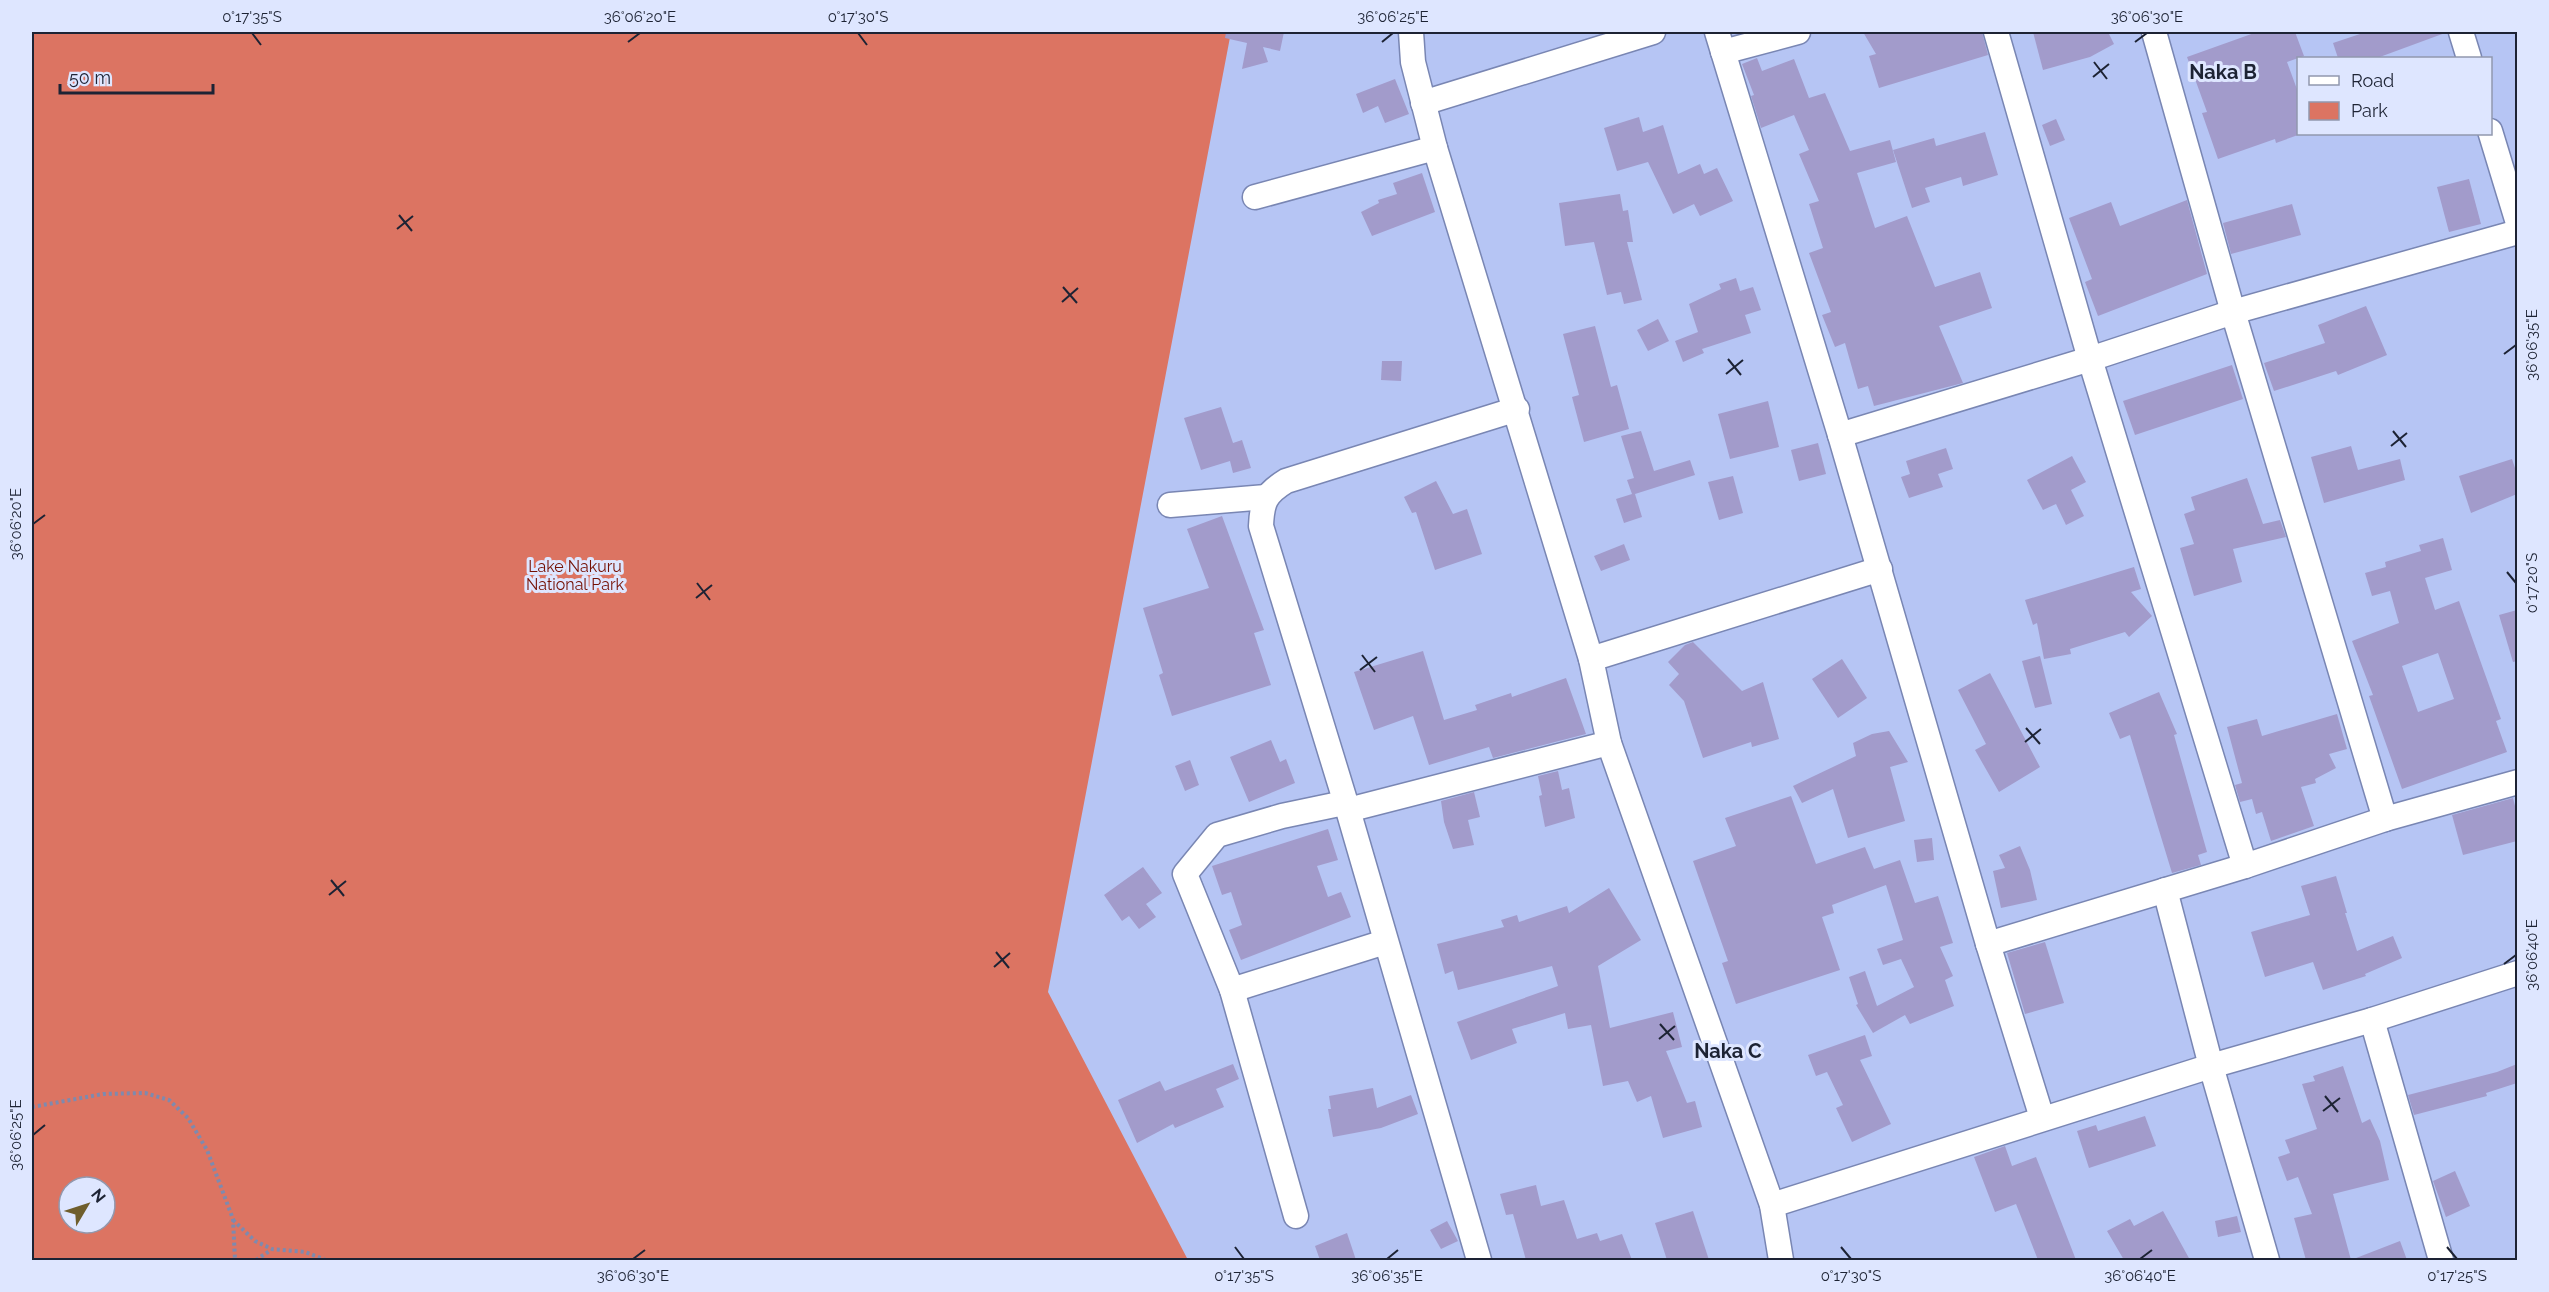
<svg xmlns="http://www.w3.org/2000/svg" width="2549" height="1292" viewBox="0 0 2549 1292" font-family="Raleway,sans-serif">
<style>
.green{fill:#dc7462;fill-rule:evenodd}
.building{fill:#a29bcb;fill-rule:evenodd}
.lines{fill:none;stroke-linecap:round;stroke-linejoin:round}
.minor-casing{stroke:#7986b3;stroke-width:27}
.path{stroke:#7e8aae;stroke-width:4;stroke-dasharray:3 3;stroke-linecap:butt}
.minor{stroke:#fff;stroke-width:24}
.ticks{fill:none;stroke:#1d2334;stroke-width:2}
.labels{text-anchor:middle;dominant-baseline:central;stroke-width:6;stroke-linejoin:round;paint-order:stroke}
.park-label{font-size:16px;fill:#741004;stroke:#dee6ff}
.quarter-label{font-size:20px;font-weight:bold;fill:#1d2334;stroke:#dee6ff}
.neatline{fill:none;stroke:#1d2334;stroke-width:2}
.ticks-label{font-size:15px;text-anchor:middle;fill:#1d2334}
</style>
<rect width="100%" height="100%" fill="#b6c5f4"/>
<!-- green -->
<path class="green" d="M32,32h1199l-183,960 140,268h-1156zM69,1187h36v36h-36z"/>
<!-- building -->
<g class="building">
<polygon points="1226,32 1284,32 1280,51 1263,47 1268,62 1242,69 1247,43 1225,38"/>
<polygon points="1863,32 1982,32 1988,55 1879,88 1869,56 1876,54"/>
<polygon points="2033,32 2108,32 2114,44 2090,57 2043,70"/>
<polygon points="2257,32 2295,32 2304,56 2287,62 2298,92 2298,135 2276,143 2275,139 2218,159 2202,113 2207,112 2187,57"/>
<polygon points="2366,32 2445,32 2445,33 2377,58 2338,58 2333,43"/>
<polygon points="1757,58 1762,71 1794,59 1809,98 1825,93 1850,151 1890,140 1896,162 1857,173 1875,228 1907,216 1935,287 1980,272 1992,308 1939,326 1963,383 1874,406 1868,386 1858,389 1845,343 1835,347 1822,315 1831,312 1809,253 1823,248 1809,204 1819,201 1799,154 1809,150 1794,115 1761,128 1751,96 1754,95 1742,64"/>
<polygon points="1395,79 1409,114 1385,123 1378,106 1363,113 1356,94"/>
<polygon points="1639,117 1643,132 1663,125 1678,174 1700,164 1704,174 1717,168 1733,201 1700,216 1694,204 1673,214 1648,162 1617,171 1604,128"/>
<polygon points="2056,119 2065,140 2050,146 2042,125"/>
<polygon points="1985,132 1998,175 1963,186 1961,177 1925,188 1930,202 1912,208 1893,150 1934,138 1936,146"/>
<polygon points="1422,173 1435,212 1372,236 1361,212 1379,203 1378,200 1397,194 1393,183"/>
<polygon points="2469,179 2481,224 2449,232 2437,187"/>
<polygon points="1620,194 1623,211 1628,210 1633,242 1627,242 1642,300 1624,304 1621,292 1607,295 1594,242 1565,246 1559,203"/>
<polygon points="2187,200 2207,274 2098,316 2085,282 2092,279 2069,218 2111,202 2120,226"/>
<polygon points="2292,204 2301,235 2231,254 2223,223"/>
<polygon points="1736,278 1740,291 1753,287 1761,310 1745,315 1751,333 1702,349 1704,353 1683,362 1675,341 1698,332 1689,304 1721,289 1719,284"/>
<polygon points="2366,306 2387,355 2338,375 2336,371 2274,391 2264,363 2325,343 2318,325"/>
<polygon points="1658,319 1669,341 1648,351 1637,330"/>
<polygon points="1595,326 1611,387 1617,385 1629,429 1584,442 1572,397 1579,395 1563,334"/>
<polygon points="1382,361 1402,361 1401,381 1381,380"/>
<polygon points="2232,365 2243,399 2135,435 2123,401"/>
<polygon points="1768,401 1779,447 1730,459 1718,414"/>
<polygon points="1221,407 1233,443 1242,440 1251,468 1233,473 1230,461 1201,470 1184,418"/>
<polygon points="1641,431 1654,471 1690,460 1695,475 1635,494 1642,517 1624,523 1616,499 1632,494 1627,480 1634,478 1621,436"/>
<polygon points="1818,443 1826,474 1799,481 1791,450"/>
<polygon points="2351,446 2358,470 2400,459 2405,480 2324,503 2311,457"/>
<polygon points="1946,448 1953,469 1938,474 1943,487 1909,498 1901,477 1910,474 1906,461"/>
<polygon points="2072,456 2086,482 2071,490 2084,516 2066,525 2056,504 2043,510 2027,480"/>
<polygon points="2512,459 2517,474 2517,494 2471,513 2459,476"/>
<polygon points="1733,476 1743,513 1719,520 1708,482"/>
<polygon points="2247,478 2263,524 2280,520 2286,537 2233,549 2242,582 2194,596 2180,548 2194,544 2184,514 2195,510 2191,497"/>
<polygon points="1436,481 1453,514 1467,509 1482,554 1435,570 1416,512 1412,513 1404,497"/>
<polygon points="1222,516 1264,630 1254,633 1271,685 1172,716 1159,675 1163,673 1143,608 1209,588 1187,529"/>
<path d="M2443,538l9,32 -27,8 10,32 24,-9 42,118 -5,2 11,31 -105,37 -33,-93 4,-1 -21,-54 47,-18 -9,-32 -18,5 -7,-23 21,-6 -1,-5 36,-11 -2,-6zM2438,653l16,46 -36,13 -16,-46z"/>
<polygon points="1624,544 1630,560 1601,571 1594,556"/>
<polygon points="2134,567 2141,589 2131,592 2152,616 2129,637 2125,632 2070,649 2071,654 2044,659 2037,623 2033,625 2025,600"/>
<polygon points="2517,610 2517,661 2513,662 2499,615"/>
<polygon points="1693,642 1742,691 1763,682 1779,739 1752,747 1751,742 1703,758 1684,701 1669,685 1679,674 1668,662 1685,645"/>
<polygon points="1423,651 1444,720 1477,710 1475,705 1511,693 1512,697 1566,678 1586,734 1493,758 1489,747 1429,765 1413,716 1374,730 1354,672"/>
<polygon points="2040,656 2052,704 2035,708 2022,661"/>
<polygon points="1842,659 1867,698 1838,718 1812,679"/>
<polygon points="1990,673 2040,767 1999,792 1975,750 1986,744 1958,690"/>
<polygon points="2159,692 2177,734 2174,735 2207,852 2198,855 2201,865 2172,873 2130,735 2120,739 2109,713"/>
<polygon points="2337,714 2347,749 2329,754 2336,768 2315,779 2316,783 2301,787 2314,826 2271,841 2262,812 2256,814 2252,799 2240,802 2235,785 2242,783 2227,727 2257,719 2262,736"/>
<polygon points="1889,731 1908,762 1890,767 1905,821 1848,838 1833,789 1802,803 1793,786 1856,756 1853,743 1872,734"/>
<polygon points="1271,740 1280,762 1286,759 1295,783 1249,802 1230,757"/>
<polygon points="1190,760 1199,785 1185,791 1175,766"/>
<polygon points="1558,771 1562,790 1569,788 1575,818 1545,827 1539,796 1542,795 1538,776"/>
<polygon points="1474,792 1480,817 1468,820 1474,845 1453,849 1444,822 1441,801"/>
<polygon points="1791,796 1816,864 1865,847 1874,869 1900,860 1915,903 1938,896 1953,943 1940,947 1953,976 1945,980 1954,1006 1910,1024 1905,1015 1873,1033 1856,1005 1858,1004 1849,977 1865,971 1877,1006 1914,987 1901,959 1883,965 1877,949 1903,940 1886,885 1832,905 1834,913 1822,917 1840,970 1736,1004 1722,963 1728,961 1693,861 1736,846 1725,818"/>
<polygon points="2513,798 2517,814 2517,841 2463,855 2452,815"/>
<polygon points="1328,829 1338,860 1317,866 1328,897 1341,892 1351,917 1241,960 1229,930 1242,925 1231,892 1222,895 1212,866"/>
<polygon points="1932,838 1934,860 1917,862 1914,840"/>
<polygon points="2020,846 2030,870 2037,900 2001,908 1993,871 2005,868 1999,855"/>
<polygon points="1143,867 1162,893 1146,904 1156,917 1139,929 1129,916 1122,921 1104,895"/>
<polygon points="2336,876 2347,913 2345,913 2357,951 2393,936 2402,958 2365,974 2366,976 2323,990 2313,962 2265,977 2251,932 2310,915 2301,886"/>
<polygon points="1609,888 1641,940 1598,966 1610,1028 1673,1012 1682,1047 1666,1051 1687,1103 1695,1101 1702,1127 1663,1138 1651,1096 1637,1102 1628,1081 1603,1086 1591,1025 1568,1029 1565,1013 1512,1029 1517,1043 1471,1060 1457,1022 1558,986 1552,966 1458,990 1453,971 1445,974 1437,944 1504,927 1501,920 1517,915 1519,922 1567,906 1569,913"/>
<polygon points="2045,942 2064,1003 2025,1014 2007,953"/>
<polygon points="1865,1035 1872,1056 1860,1060 1891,1124 1852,1142 1836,1108 1843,1105 1827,1072 1816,1076 1808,1055"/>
<polygon points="1233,1064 1239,1079 1216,1089 1224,1107 1175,1128 1173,1124 1137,1143 1118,1100 1160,1081 1165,1091"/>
<polygon points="2517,1064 2517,1083 2486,1093 2487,1096 2414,1115 2408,1095 2497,1072"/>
<polygon points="2343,1066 2362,1123 2370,1119 2380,1141 2389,1180 2333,1194 2351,1260 2400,1241 2407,1260 2306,1260 2294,1218 2312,1214 2298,1177 2287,1181 2278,1157 2290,1153 2285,1140 2317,1129 2302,1084 2315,1081 2313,1076"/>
<polygon points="1373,1088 1377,1108 1411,1095 1418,1114 1381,1128 1333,1137 1328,1109 1331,1109 1329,1096"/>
<polygon points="2145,1116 2156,1146 2089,1168 2077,1131 2096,1125 2098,1131"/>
<polygon points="2005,1146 2012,1166 2036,1157 2076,1260 2038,1260 2016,1204 1995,1212 1974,1157"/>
<polygon points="2455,1171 2470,1206 2446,1217 2433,1181"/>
<polygon points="1536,1185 1541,1206 1564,1200 1577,1239 1597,1233 1600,1241 1622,1234 1632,1260 1526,1260 1513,1214 1506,1215 1500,1194"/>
<polygon points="1693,1211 1709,1260 1667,1260 1655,1223"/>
<polygon points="2163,1211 2190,1260 2124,1260 2107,1231 2130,1219 2134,1226"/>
<polygon points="2237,1216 2241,1232 2218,1237 2215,1221"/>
<polygon points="1447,1221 1458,1241 1441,1249 1430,1230"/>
<polygon points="1347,1233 1356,1260 1320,1260 1315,1246"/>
</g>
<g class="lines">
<defs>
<g id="minor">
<polyline points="1411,32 1413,62 1435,148 1591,659 1609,743 1772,1205 1781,1260"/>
<polyline points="1717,32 1840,435 1988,944 2042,1118"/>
<polyline points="1996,32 2090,359 2245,866"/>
<polyline points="2154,32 2233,312 2385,819"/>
<polyline points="2461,32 2469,58"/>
<polyline points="1723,52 1798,32"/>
<polyline points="1423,103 1653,32"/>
<polyline points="2490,131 2518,223"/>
<polyline points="1255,197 1435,148"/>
<polyline points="1840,435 2090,359 2233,312 2518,232"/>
<polyline points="1170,505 1266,497"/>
<polyline points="1591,659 1880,569"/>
<polyline points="1348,810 1609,743"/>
<polyline points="2165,890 2211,1066 2267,1260"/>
<polyline points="1988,944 2245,866 2385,819 2518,782"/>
<polyline points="1232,990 1385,942"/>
<polyline points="2372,1020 2441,1260"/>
<polyline points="1772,1205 2211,1066 2372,1020 2518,973"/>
<polyline points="1296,1216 1232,990 1185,874 1217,835 1282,816 1344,803"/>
<path d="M1479,1260l-131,-450 -87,-284c1,-24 4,-32 25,-45l231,-72"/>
</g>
</defs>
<!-- minor casing -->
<use href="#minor" class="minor-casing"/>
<!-- path -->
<g class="path">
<polyline points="2517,32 2518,34"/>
<polyline points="32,1107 103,1094 145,1093 169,1100 188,1118 207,1150 233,1219 235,1260"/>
<polyline points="233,1220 255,1241 272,1249 305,1252 326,1260"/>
<polyline points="256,1260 271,1250"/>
</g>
<!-- minor -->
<use href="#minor" class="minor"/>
</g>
<!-- ticks -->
<path class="ticks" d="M252,33l9,12M858,33l9,12M628,42l12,-9M1382,42l11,-9M2135,42l12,-9M2094,62l13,17M2093,77l16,-13M399,215l13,16M397,229l16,-13M1063,287l14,16M1062,302l16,-14M2504,354l12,-9M1728,359l13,16M1726,374l17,-14M2393,431l13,16M2391,446l16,-13M33,524l12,-9M2507,572l9,11M697,583l13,17M696,598l16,-13M1362,655l13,17M1360,670l17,-13M2026,728l14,16M2025,742l16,-13M331,880l13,16M329,895l17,-14M996,952l13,16M2504,964l12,-9M994,967l16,-14M1660,1024l14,16M1659,1039l16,-13M2325,1096l13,16M2323,1111l17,-13M33,1135l12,-10M1235,1247l9,12M1841,1247l10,12M2447,1247l10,12M633,1259l12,-9M1387,1259l11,-9M2140,1259l12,-9"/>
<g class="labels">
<!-- park labels -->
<g class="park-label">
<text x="575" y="566">Lake Nakuru<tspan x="575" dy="18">National Park</tspan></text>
</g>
<!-- quarter labels -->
<g class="quarter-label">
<text x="2223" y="72">Naka B</text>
<text x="1728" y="1051">Naka C</text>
</g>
</g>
<!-- border -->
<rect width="2549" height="1292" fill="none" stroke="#dee6ff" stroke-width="66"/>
<!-- legend -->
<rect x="2297" y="57" width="195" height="78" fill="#dee6ff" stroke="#9198ae" stroke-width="1.5"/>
<rect x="2309" y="76" width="30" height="9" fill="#ffffff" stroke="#9198ae" stroke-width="1.5"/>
<text x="2351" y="87" font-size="18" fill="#1d2334">Road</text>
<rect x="2309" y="102" width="30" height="18" fill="#dc7462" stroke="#9198ae" stroke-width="1.5"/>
<text x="2351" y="117" font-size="18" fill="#1d2334">Park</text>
<!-- north arrow -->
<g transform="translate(87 1205) rotate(51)"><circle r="28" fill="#dee6ff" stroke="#9198ae" stroke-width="1.5"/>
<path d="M0-4.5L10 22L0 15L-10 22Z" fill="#6f5e2c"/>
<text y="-9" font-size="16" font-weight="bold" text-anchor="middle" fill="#1d2334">N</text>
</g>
<!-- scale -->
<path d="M60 84v9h153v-9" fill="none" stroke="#1d2334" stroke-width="3"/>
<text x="69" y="84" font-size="18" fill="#1d2334" stroke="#dee6ff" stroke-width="4.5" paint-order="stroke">50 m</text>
<rect x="33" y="33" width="2483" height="1226" class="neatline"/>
<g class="ticks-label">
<text x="252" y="22">0°17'35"S</text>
<text x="640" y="22">36°06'20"E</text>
<text x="858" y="22">0°17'30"S</text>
<text x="1393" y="22">36°06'25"E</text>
<text x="2147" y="22">36°06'30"E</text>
<text transform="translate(2532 345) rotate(-90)" y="5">36°06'35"E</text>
<text transform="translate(16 524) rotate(-90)" y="5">36°06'20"E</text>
<text transform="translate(2532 583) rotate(-90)" y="5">0°17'20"S</text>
<text transform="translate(2532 955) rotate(-90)" y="5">36°06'40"E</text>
<text transform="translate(16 1135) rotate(-90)" y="5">36°06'25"E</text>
<text x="633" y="1281">36°06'30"E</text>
<text x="1244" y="1281">0°17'35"S</text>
<text x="1387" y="1281">36°06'35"E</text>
<text x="1851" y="1281">0°17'30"S</text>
<text x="2140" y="1281">36°06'40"E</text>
<text x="2457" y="1281">0°17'25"S</text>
</g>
</svg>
